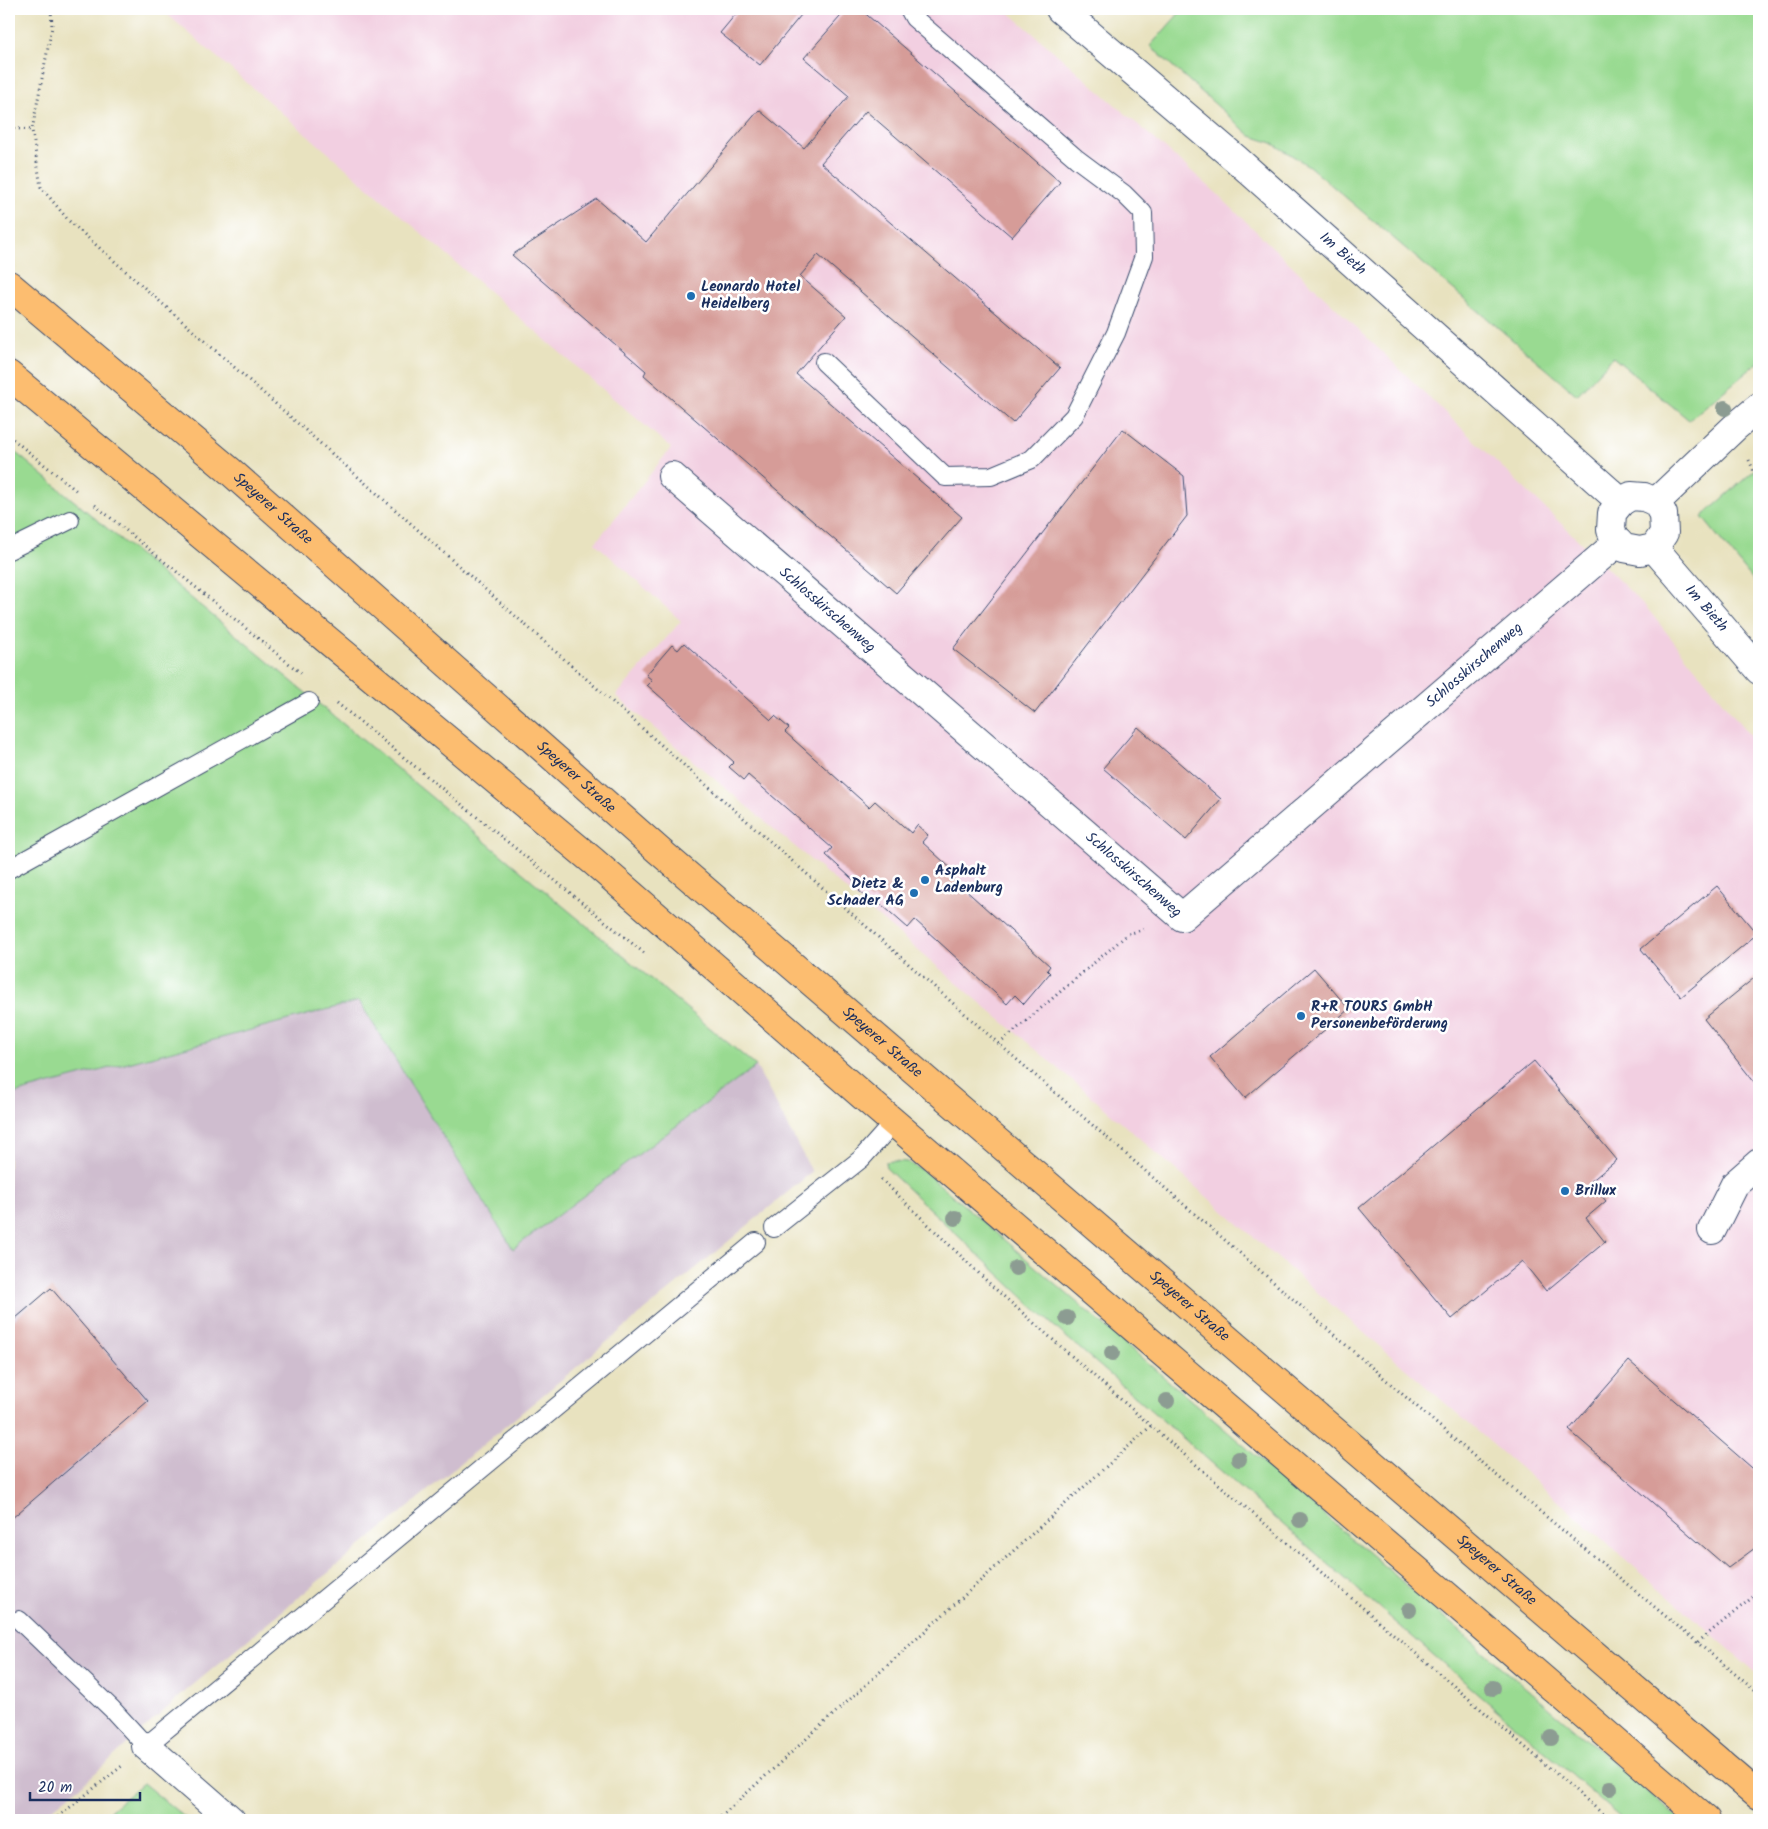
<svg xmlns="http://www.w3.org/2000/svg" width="1768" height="1829" viewBox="0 0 1768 1829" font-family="Kalam,sans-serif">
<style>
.built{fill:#f2cfe1}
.industrial{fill:#cfbdcf}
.green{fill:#99da91;stroke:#5a8478}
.building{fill:#d69c98}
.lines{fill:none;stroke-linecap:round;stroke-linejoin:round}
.lane-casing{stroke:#3a4a6d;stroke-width:20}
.street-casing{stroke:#3a4a6d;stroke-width:30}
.primary-casing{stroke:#3a4a6d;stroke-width:30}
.path{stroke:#3a4a6d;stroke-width:3;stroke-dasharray:1 4;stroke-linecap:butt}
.lane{stroke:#fff;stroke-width:18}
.street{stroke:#fff;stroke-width:28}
.primary{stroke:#fcbd6f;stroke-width:28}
.tree{fill:#8c9c92}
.poi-dot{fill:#1f6fb2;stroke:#fff;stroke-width:2}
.labels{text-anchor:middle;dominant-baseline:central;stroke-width:5;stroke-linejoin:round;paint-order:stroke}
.street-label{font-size:15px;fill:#1b2f5e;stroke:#fff}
.poi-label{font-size:15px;font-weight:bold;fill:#1b2f5e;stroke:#fff;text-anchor:start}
</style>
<rect width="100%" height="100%" fill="#fff"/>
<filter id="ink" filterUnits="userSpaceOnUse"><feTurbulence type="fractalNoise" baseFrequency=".02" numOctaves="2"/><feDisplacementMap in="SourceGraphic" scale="10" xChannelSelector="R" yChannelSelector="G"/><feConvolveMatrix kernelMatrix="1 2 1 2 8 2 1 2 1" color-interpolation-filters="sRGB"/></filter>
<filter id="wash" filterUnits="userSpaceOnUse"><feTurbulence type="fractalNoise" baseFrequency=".0096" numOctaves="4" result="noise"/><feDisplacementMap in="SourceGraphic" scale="20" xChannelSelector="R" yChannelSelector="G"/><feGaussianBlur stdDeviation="1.12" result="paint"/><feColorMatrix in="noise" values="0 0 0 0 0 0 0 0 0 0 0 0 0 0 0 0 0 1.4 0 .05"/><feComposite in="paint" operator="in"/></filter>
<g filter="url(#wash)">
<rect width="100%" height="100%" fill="#e8e2bf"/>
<!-- built -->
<polygon class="built" points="161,9 1005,9 1212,189 1574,536 1646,607 1759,747 1759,1675 1072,1080 616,696 681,621 595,543 671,448"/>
<!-- industrial -->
<polygon class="industrial" points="359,1001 513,1249 756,1066 812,1172 187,1690 82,1785 38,1820 9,1820 9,1095"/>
<!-- green -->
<g class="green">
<polygon points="1183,9 1759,9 1759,362 1689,420 1613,357 1577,395 1309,166 1272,143 1251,136 1150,46"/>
<polygon points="9,447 756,1066 513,1249 359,1001 9,1095"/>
<polygon points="1759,466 1759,587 1702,517"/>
<polygon points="893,1161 907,1162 925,1172 1680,1820 1624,1820 1056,1328 886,1168 885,1162"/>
<polygon points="143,1783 188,1820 99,1820"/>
</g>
<g id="blocks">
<!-- building -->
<g class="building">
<polygon points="740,9 806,9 760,65 720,33"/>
<polygon points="847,9 860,9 1060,182 1012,237 866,111 821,163 1060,368 1013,423 818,255 800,276 846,316 796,374 962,517 896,593 644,375 646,371 512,255 597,199 646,242 759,110 804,148 849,96 804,58"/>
<polygon points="1123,429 1184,476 1187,516 1035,713 953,649"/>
<polygon points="684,643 771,720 775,716 789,728 785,732 869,807 875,801 911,833 917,825 928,835 922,842 956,873 952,878 1050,966 1047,970 1050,973 1024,1004 1015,995 1007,1004 915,920 908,928 873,897 871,901 859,891 862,888 826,855 832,848 748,775 744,780 729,767 734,762 647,685 652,680 646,675 672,645 678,650"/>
<polygon points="1138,727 1221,799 1186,840 1103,768"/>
<polygon points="1717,886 1757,934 1681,997 1641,949"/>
<polygon points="1314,968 1349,1009 1245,1098 1210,1057"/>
<polygon points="1759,974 1759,1088 1704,1019"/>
<polygon points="1534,1061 1617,1160 1590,1182 1606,1201 1586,1218 1605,1242 1546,1291 1522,1261 1452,1319 1359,1208"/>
<polygon points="51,1288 148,1401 11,1519 9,1516 9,1324"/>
<polygon points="1629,1361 1759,1474 1759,1545 1728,1568 1569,1430"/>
</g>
</g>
</g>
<g filter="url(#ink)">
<use href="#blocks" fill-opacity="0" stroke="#3a4a6d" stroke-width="1"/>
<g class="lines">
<defs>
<g id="lane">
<polyline points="824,362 945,477 991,476 1032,459 1074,416 1116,333 1144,256 1143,213 1124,194 1077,159 914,18 909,9"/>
<polyline points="9,550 70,520"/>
<polyline points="9,869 309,702"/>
<polyline points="774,1228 861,1159 894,1122"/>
<polyline points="19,1620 112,1709 146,1746 756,1242"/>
</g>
<g id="street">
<path id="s1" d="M1060,9l176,150 385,343"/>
<path id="s2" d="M672,476l510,441 436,-375"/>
<polygon points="1631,496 1644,497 1656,502 1663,514 1664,533 1654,548 1640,551 1624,548 1614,538 1611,530 1612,513 1621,502"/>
<polyline points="1656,502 1734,428 1759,407"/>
<path id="s3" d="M1654,548l105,122"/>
<polyline points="1712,1230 1735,1184 1759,1163"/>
<polyline points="146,1746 231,1820"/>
</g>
<g id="primary">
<path id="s4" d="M9,285l221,186 428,379 1101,946"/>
<polyline points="9,375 593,861 863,1096 1455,1603 1706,1820"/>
</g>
</defs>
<!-- lane casing -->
<use href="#lane" class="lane-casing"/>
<!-- street casing -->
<use href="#street" class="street-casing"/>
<!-- primary casing -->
<use href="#primary" class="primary-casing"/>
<!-- path -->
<g class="path">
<polyline points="51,9 52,27 32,130 41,187 69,221 999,1044 1483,1464 1759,1694"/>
<polyline points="9,128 32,130"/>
<polyline points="9,436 78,492"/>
<polyline points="1749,460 1759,483"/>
<polyline points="95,505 303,675"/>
<polyline points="337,703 644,953"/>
<polyline points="999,1044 1128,934 1145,929"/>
<polyline points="881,1179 992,1286 1151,1426 1610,1820"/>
<polyline points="1698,1642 1759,1592"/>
<polyline points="54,1820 122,1766"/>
<polyline points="717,1820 1151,1426"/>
</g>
<!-- lane -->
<use href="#lane" class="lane"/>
<!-- street -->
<use href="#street" class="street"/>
<!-- primary -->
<use href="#primary" class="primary"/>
</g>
<!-- trees -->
<g class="tree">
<circle cx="1725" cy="408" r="8"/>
<circle cx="955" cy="1218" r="8"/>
<circle cx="1016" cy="1268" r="8"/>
<circle cx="1067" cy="1318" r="8"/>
<circle cx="1112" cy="1353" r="8"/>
<circle cx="1167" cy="1401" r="8"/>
<circle cx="1239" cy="1459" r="8"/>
<circle cx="1300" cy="1520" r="8"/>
<circle cx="1409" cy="1610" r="8"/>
<circle cx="1493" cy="1688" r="8"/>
<circle cx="1551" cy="1738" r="8"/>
<circle cx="1610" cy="1788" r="8"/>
</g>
</g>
<!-- markers -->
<g class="poi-dot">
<circle cx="691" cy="296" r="5"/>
<circle cx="925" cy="880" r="5"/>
<circle cx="914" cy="893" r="5"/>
<circle cx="1301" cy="1016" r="5"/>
<circle cx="1565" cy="1191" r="5"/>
</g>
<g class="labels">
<!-- street labels -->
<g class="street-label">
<text stroke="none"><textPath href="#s1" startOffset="374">Im Bieth</textPath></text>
<text stroke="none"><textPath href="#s4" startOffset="346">Speyerer Straße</textPath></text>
<text stroke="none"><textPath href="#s3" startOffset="80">Im Bieth</textPath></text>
<text stroke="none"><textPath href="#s2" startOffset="205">Schlosskirschenweg</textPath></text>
<text stroke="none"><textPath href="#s2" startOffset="1060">Schlosskirschenweg</textPath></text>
<text stroke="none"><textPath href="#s4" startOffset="751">Speyerer Straße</textPath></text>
<text stroke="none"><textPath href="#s2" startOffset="610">Schlosskirschenweg</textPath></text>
<text stroke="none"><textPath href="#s4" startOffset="1156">Speyerer Straße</textPath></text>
<text stroke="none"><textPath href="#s4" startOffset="1561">Speyerer Straße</textPath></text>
<text stroke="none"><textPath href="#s4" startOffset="1966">Speyerer Straße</textPath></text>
</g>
<!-- poi labels -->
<g class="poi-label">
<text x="701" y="287">Leonardo Hotel<tspan x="701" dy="17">Heidelberg</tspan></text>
<text x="935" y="871">Asphalt<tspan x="935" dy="17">Ladenburg</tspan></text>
<text x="904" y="884" text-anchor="end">Dietz &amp;<tspan x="904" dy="17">Schader AG</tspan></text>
<text x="1311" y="1007">R+R TOURS GmbH<tspan x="1311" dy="17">Personenbeförderung</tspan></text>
<text x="1575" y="1191">Brillux</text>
</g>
</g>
<!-- margin -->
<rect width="1768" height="1829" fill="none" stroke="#fff" stroke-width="30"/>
<!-- scale -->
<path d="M30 1792v8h110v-8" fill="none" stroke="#1b2f5e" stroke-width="2.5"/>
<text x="38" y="1792" font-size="15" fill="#1b2f5e" stroke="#ffffff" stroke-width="4" paint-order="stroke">20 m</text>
</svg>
